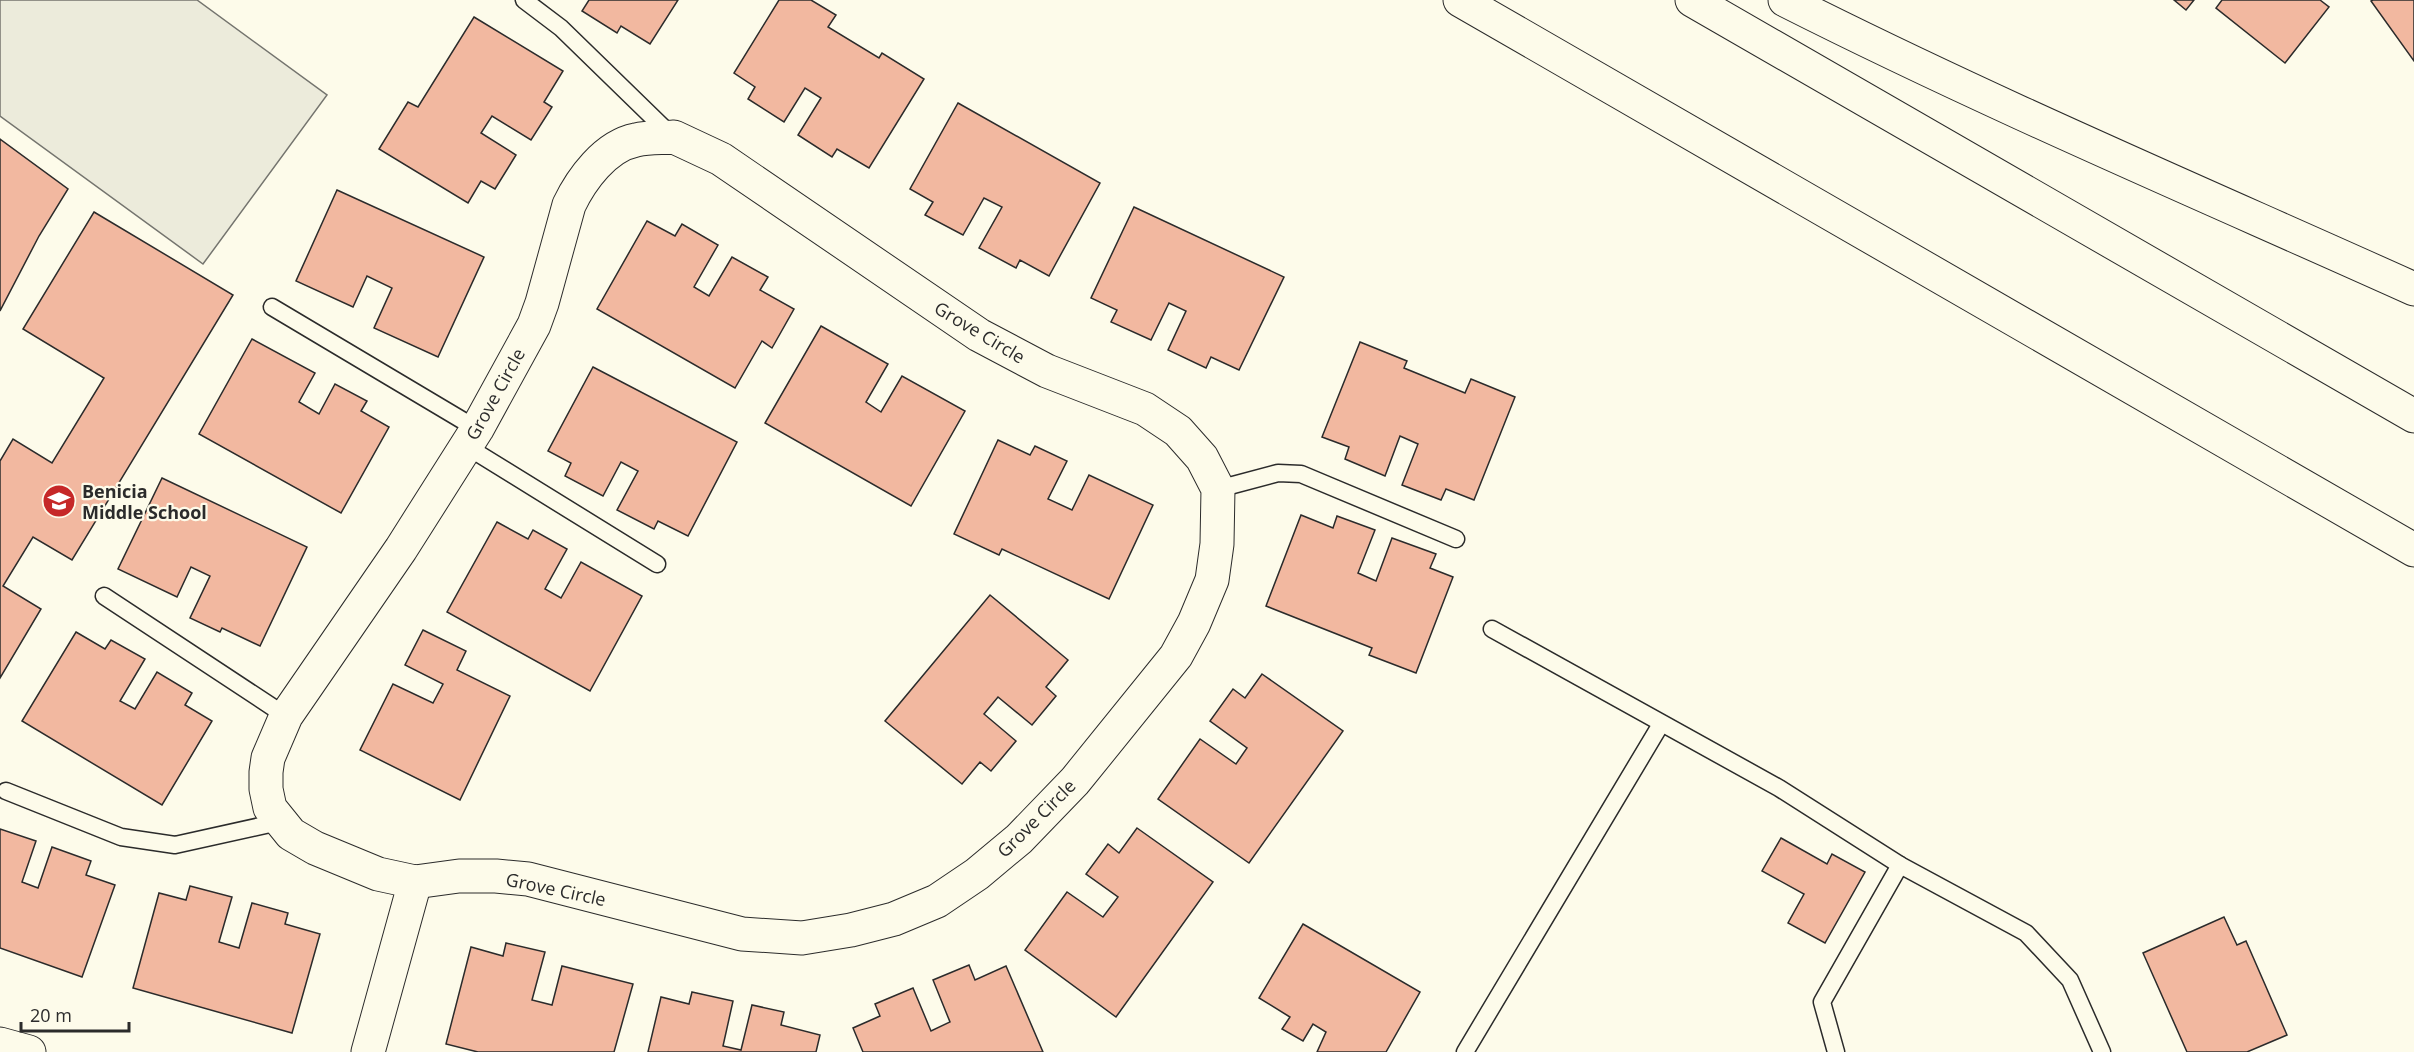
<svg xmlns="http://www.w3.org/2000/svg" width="2414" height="1052" viewBox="0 0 2414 1052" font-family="'Open Sans',sans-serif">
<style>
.green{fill:#ecebdb;stroke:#74746e;stroke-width:1.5}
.building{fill:#f2b8a0;stroke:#2b2b2b;stroke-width:1.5}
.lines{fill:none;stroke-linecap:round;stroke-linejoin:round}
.service-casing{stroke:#2b2b2b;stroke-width:19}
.minor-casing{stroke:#2b2b2b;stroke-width:35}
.tertiary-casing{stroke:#2b2b2b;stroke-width:35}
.motorway-casing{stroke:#2b2b2b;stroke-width:35}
.service{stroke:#fdfbea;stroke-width:16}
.minor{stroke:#fdfbea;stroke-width:33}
.tertiary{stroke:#fdfbea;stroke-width:33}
.motorway{stroke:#fdfbea;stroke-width:33}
.labels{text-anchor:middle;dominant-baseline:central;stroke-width:4.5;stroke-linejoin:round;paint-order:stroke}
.street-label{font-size:18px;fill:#2b2b2b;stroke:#fdfbea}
.poi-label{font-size:18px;font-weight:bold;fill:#2b2b2b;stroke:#fdfbea;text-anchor:start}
</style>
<rect width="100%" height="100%" fill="#fdfbea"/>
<!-- green -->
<polygon class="green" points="0,0 197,0 327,95 203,264 0,116"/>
<!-- building -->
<g class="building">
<polygon points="589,0 678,0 650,44 621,26 617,33 582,11"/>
<polygon points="779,0 811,0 836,15 828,27 879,58 882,53 924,79 869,168 837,149 832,157 798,135 821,98 805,88 784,122 748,99 755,87 734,73"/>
<polygon points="2174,0 2194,0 2186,10"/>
<polygon points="2222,0 2320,0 2329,7 2285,63 2216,8"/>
<polygon points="2373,0 2414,0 2414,61 2371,1"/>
<polygon points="474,17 563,71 544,102 552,107 531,140 492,116 481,133 516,155 495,189 481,181 468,203 379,149 408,102 418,107"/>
<polygon points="958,103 1100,183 1049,276 1020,260 1016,268 979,248 1002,207 984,198 963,235 925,215 933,202 910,189"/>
<polygon points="0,139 68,189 39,236 0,311"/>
<polygon points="337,190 484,257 438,357 374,328 392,288 367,276 353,307 296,281"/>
<polygon points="1134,207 1284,277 1239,370 1211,357 1206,368 1168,350 1186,311 1169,303 1151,340 1111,322 1117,310 1091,298"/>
<polygon points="94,212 233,295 72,560 33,537 3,586 41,609 0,678 0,461 13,439 52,463 104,378 23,329"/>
<polygon points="647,221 675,236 682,224 718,245 694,287 709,296 732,257 768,277 760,290 794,309 772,348 762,341 735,388 597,309"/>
<polygon points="821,326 888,364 866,402 881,412 902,376 965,411 911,506 765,423"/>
<polygon points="252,339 315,373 299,402 319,414 335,384 367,401 361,411 389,427 341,513 199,434"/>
<polygon points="1360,342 1407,361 1404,368 1465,393 1471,379 1515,397 1474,500 1446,489 1441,500 1402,485 1418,444 1400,436 1385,476 1345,459 1349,447 1322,437"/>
<polygon points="593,367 737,442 688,536 658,521 654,529 617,510 638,471 621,462 603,496 565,476 571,463 548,451"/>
<polygon points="998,440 1030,455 1035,446 1067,461 1048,499 1072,510 1089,475 1153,505 1109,599 1002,549 999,555 954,534"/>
<polygon points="162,478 307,547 260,646 222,628 220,632 190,618 210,576 191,567 177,597 118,569"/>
<polygon points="1301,515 1333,528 1337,516 1375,530 1358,573 1376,581 1392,538 1436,554 1430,568 1453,577 1416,673 1369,655 1372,648 1266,606"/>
<polygon points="497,522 528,539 533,530 567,549 545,589 561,598 581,562 642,596 590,691 447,612"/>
<polygon points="990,595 1068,660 1046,687 1056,696 1032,725 998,697 984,714 1016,741 991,771 980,762 962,784 885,721"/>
<polygon points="423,630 466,651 457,670 510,696 460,800 360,750 393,684 433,703 443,684 405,665"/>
<polygon points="76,632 105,649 111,640 145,659 120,701 135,709 157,672 192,693 185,705 212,721 162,805 22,721"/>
<polygon points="1262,674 1343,731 1249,863 1158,799 1200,739 1236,764 1247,748 1210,721 1233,689 1245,698"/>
<polygon points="1137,828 1213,882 1116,1017 1025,950 1067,892 1103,917 1118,897 1086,874 1108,844 1119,853"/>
<polygon points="0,829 36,841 22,882 38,888 52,847 91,861 86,875 115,885 82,977 0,948"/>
<polygon points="1781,838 1827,864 1832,854 1865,872 1825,943 1788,923 1804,894 1762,871"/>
<polygon points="190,886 232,897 219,942 239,948 252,903 288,913 285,924 320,934 292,1033 133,988 159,893 186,900"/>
<polygon points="2224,917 2237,945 2246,941 2287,1035 2247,1052 2187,1052 2143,953"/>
<polygon points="1303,924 1420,992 1386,1052 1317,1052 1326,1032 1313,1024 1303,1041 1282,1029 1290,1017 1259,998"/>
<polygon points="506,943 545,952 532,1000 552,1005 562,966 633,984 614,1052 478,1052 446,1044 471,947 503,956"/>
<polygon points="969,965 975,980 1006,966 1043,1052 863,1052 853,1028 880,1016 875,1004 913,988 931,1031 950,1022 933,980"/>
<polygon points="692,992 733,1001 723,1046 741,1050 752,1005 784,1012 781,1025 820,1035 816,1052 648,1052 661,997 689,1004"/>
</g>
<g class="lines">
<defs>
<g id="service">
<polyline points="524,0 561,28 673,137"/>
<polyline points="272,307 477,429"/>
<polyline points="466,446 657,564"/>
<polyline points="1218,489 1278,473 1301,474 1456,539"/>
<polyline points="104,596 286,716"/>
<polyline points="1492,629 1779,788 1900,865 2026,933 2070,980 2102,1052"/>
<polyline points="6,791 121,837 175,845 279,822"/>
<polyline points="1465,1052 1661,724"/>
<polyline points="1836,1052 1822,1002 1900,865"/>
</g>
<g id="minor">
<path d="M674,137l47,22 258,176 68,36 98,38 33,22 24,27 16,31 -1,55 -5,36 -18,43 -18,33 -101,125 -56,58 -42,35 -40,27 -43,18 -43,11 -49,8 -60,-4 -214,-55 -32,-3h-37l-44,6 -37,-8 -63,-26 -24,-14 -21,-26 -4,-19v-17l2,-14 18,-42 115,-167 76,-120 57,-104 8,-22 27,-98c12,-25 36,-59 67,-65 12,-3 26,-2 38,-3z"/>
<polyline points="368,1052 415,882"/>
</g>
<polyline id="tertiary" points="0,1044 29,1052"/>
<g id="motorway">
<polyline points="1460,0 2414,550"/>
<polyline points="1692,0 2414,416"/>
<path d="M1785,0c206,104 418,194 629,289"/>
</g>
</defs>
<!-- service casing -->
<use href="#service" class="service-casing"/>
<!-- minor casing -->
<use href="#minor" class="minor-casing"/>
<!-- tertiary casing -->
<use href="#tertiary" class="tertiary-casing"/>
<!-- motorway casing -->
<use href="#motorway" class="motorway-casing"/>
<!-- service -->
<use href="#service" class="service"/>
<!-- minor -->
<use href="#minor" class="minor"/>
<!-- tertiary -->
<use href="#tertiary" class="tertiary"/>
<!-- motorway -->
<use href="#motorway" class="motorway"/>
</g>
<!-- icons -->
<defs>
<symbol id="school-disc" viewBox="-11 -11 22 22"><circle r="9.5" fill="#c62828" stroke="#fdfbea"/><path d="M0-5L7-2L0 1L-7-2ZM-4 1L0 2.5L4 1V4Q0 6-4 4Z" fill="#fff"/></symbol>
</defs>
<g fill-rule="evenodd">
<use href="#school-disc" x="40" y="482" width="38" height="38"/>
</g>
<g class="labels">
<!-- street labels -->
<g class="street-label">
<text transform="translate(980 332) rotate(31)">Grove Circle</text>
<text transform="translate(495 394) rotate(-61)">Grove Circle</text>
<text transform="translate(1036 818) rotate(-45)">Grove Circle</text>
<text transform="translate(556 889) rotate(12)">Grove Circle</text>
</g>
<!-- poi labels -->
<g class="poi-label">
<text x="82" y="491">Benicia<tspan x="82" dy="21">Middle School</tspan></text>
</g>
</g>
<!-- scale -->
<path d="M21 1022v9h108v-9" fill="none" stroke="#2b2b2b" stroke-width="3"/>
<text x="30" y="1022" font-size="18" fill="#2b2b2b" stroke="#fdfbea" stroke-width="4.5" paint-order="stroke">20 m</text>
</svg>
